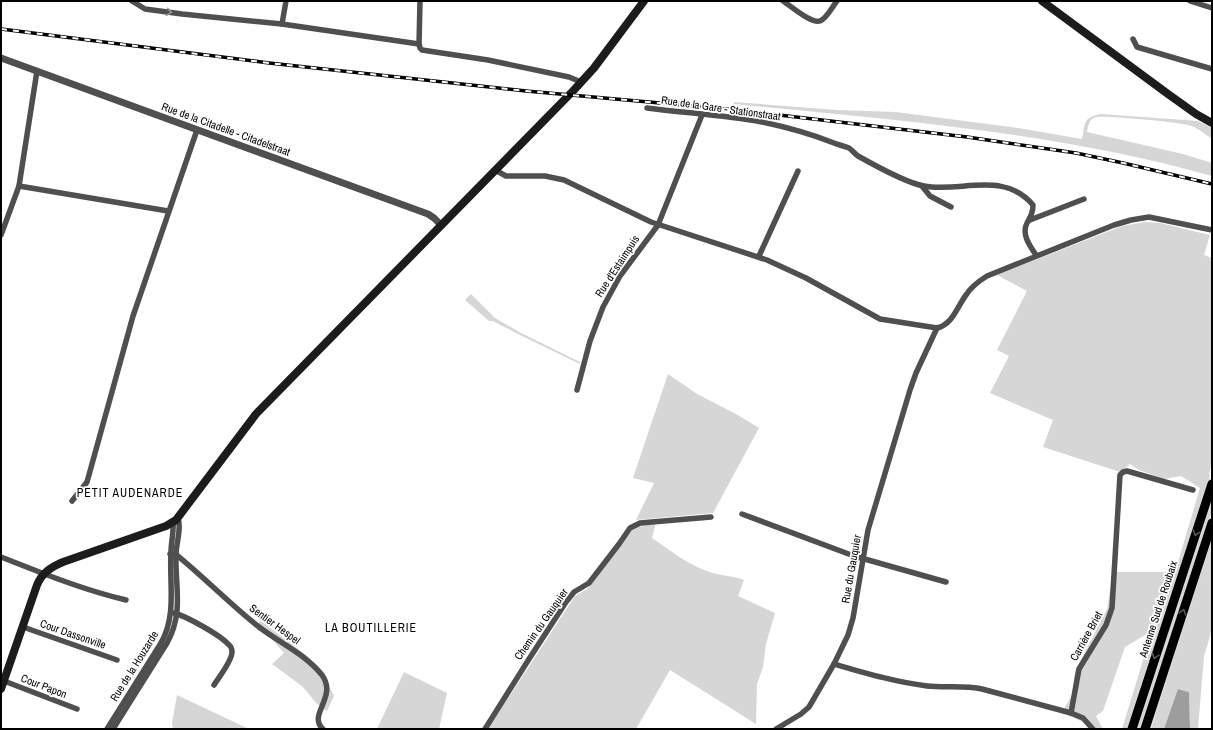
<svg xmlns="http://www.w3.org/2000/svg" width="1213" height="730" viewBox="0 0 1213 730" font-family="'Archivo Narrow',sans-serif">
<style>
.green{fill:#d6d6d6}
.water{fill:#9d9d9d}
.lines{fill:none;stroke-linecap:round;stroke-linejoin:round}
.trunk-casing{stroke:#dbdbdb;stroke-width:11}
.minor{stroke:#4f4f4f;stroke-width:5.5}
.tertiary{stroke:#4f4f4f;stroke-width:7}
.secondary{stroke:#1c1c1c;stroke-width:8}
.trunk{stroke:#000;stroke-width:9}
.rail-casing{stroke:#000;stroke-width:3.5}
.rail{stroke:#fff;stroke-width:2;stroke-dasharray:6;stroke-linecap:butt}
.oneway{stroke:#959595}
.oneway2{stroke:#595959}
.labels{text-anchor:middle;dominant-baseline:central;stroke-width:3.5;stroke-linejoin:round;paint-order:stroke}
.street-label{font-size:11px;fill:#000;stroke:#fff}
.neighbourhood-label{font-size:12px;letter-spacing:1px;fill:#000;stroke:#fff}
</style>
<rect width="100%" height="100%" fill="#fff"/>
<!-- green -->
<g class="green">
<path d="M734,102l103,8 59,2 122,16 64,11c4,-17 0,-21 19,-25l97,7 14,7v11c-7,-5 -15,-12 -24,-14 -10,-3 -84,-10 -92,-8 -7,2 -8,9 -9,15l96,22 29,9v13c-156,-44 -318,-56 -478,-72z"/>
<polygon points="1145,222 1160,223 1210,235 1204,255 1212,258 1212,463 1209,474 1210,476 1206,491 1128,729 1122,729 1152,631 1125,647 1103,711 1096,716 1103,729 1089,729 1083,722 1065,714 1065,707 1072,695 1075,671 1107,609 1113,572 1175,572 1200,488 1181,476 1164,479 1139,470 1130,464 1120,472 1043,447 1053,420 990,393 1009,356 997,350 1027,291 997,275 1122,226"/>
<polygon points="471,294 495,318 521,333 580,362 580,364 520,335 493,321 489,321 465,300"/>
<polygon points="668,374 697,394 736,414 759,428 713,513 636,520 654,483 633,478"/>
<polygon points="1212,498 1212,511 1141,729 1136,729"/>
<path d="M656,522l-4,16c19,13 39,29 61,35 11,3 21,3 31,7l-6,16 37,17 -9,31 -3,23 -6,17 -1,40 -86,-54 -34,59h-148l87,-133 12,-7 46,-62z"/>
<polygon points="1212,536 1212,630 1204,656 1198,729 1190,729 1189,692 1179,689 1164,729 1151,729"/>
<polygon points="260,620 306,655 325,677 334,696 327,711 317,704 303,687 272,664 284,653 269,636 258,628"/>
<polygon points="404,672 447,693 439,729 377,729"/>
<polygon points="177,695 249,729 173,729 172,723"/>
</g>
<!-- water -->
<polygon class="water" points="1178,689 1189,692 1190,729 1164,729"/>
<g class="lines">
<defs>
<g id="trunk">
<polyline points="1132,729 1212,484"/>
<polyline points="1145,729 1212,523"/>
</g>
</defs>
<!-- trunk casing -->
<use href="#trunk" class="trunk-casing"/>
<!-- minor -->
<g class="minor">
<polyline points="132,1 145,9 182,14 282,24 419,44"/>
<polyline points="420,1 419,44 420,48 422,50 488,60 569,77 581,82"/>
<path d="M783,1c8,5 28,23 37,20 7,-3 12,-14 17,-20"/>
<polyline points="1190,1 1212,8"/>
<polyline points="282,24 286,1"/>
<polyline points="1133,39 1137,47 1212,69"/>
<path d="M647,108c38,5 77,7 115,14 24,5 49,12 72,21 5,2 10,3 15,5 3,2 6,6 9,8 16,9 48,27 66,30 37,7 79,-16 109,19 0,7 -2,11 -6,18 -6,11 3,23 9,32"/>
<path d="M495,170l11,6h39l19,4 87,42 116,38 39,18 74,41 57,9c16,-4 20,-21 29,-33 5,-8 13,-14 21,-19l127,-51 17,-5 18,-3 63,13"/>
<polyline points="19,186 168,211"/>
<polyline points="922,186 930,196 951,207"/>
<polyline points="1030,220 1084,199"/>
<polyline points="1,235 19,186 37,71"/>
<polyline points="759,256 798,171"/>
<polyline points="577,390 590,341 603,307 620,276 658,225 702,115"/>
<polyline points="72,501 87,482 133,316 197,130"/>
<polyline points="742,514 854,556 946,582"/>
<path d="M170,554l8,2c28,23 53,49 81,71 21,16 46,27 63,48 16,22 -15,40 1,54"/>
<path d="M1,557c41,16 82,33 125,43"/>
<path d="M174,613c12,3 46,22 54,31 3,2 4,5 4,8 0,9 -13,25 -18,33"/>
<polyline points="23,627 117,660"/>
<path d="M834,664c31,9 61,18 93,22 18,2 37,-1 55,3l89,24 8,-44 27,-44 6,-17 8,-133 3,-3 4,-1 66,19"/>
<polyline points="4,681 77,709"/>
<polyline points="1071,713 1083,718 1093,729"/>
<path d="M107,729l54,-86c16,-28 8,-60 10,-91 0,-10 3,-20 2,-30"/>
<path d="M113,729l54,-86c17,-31 8,-55 9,-88 0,-13 6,-25 2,-37"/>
<polyline points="485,729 529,659 566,602 574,592 589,583 619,544 630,528 640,523 711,517"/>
<polyline points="776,729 801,714 809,707 834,664 848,635 853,618 868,530 910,390 916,373 937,328"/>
</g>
<!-- tertiary -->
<polyline class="tertiary" points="1,58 428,214 434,218 441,225"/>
<!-- secondary -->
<g class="secondary">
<polyline points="1042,1 1168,94 1196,114 1212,123"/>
<path d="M1,689l36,-104c5,-12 14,-18 26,-23l103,-36 10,-6 80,-106 317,-323 21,-23 50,-67"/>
</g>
<!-- trunk -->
<use href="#trunk" class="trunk"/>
<defs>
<polyline id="rail" points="1,29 269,63 526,91 727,109 967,137 1076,153 1123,163 1212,184"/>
</defs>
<!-- rail casing -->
<use href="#rail" class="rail-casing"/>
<!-- rail -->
<use href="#rail" class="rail"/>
</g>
<!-- one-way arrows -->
<defs><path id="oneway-chevron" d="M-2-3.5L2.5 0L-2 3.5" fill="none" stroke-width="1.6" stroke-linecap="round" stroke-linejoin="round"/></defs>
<use class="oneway" href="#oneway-chevron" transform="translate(169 12) rotate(8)"/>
<g class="oneway2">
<use href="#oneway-chevron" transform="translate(1196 533) rotate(108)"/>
<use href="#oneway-chevron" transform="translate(1183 612) rotate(-72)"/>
<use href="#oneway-chevron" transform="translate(1155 656) rotate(108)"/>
</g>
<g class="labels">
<!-- street labels -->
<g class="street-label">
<text transform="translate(721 108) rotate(8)">Rue de la Gare - Stationstraat</text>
<text transform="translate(226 129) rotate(20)">Rue de la Citadelle - Citadelstraat</text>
<text transform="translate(617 266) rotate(-57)">Rue d'Estaimpuis</text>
<text transform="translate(851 569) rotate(-80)">Rue du Gauquier</text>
<text transform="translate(1158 609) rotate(-72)">Antenne Sud de Roubaix</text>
<text transform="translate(275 624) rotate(36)">Sentier Hespel</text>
<text transform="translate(541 624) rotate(-55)">Chemin du Gauquier</text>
<text transform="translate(73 634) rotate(19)">Cour Dassonville</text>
<text transform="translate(1086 636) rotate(-61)">Carrière Briet</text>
<text transform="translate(134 666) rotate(-58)">Rue de la Houzarde</text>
<text transform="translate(44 686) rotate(21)">Cour Papon</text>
</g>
<!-- neighbourhood labels -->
<g class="neighbourhood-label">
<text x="130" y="493">PETIT AUDENARDE</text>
<text x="371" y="628">LA BOUTILLERIE</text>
</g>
</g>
<!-- border -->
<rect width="1213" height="730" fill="none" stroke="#000000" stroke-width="4"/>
</svg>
